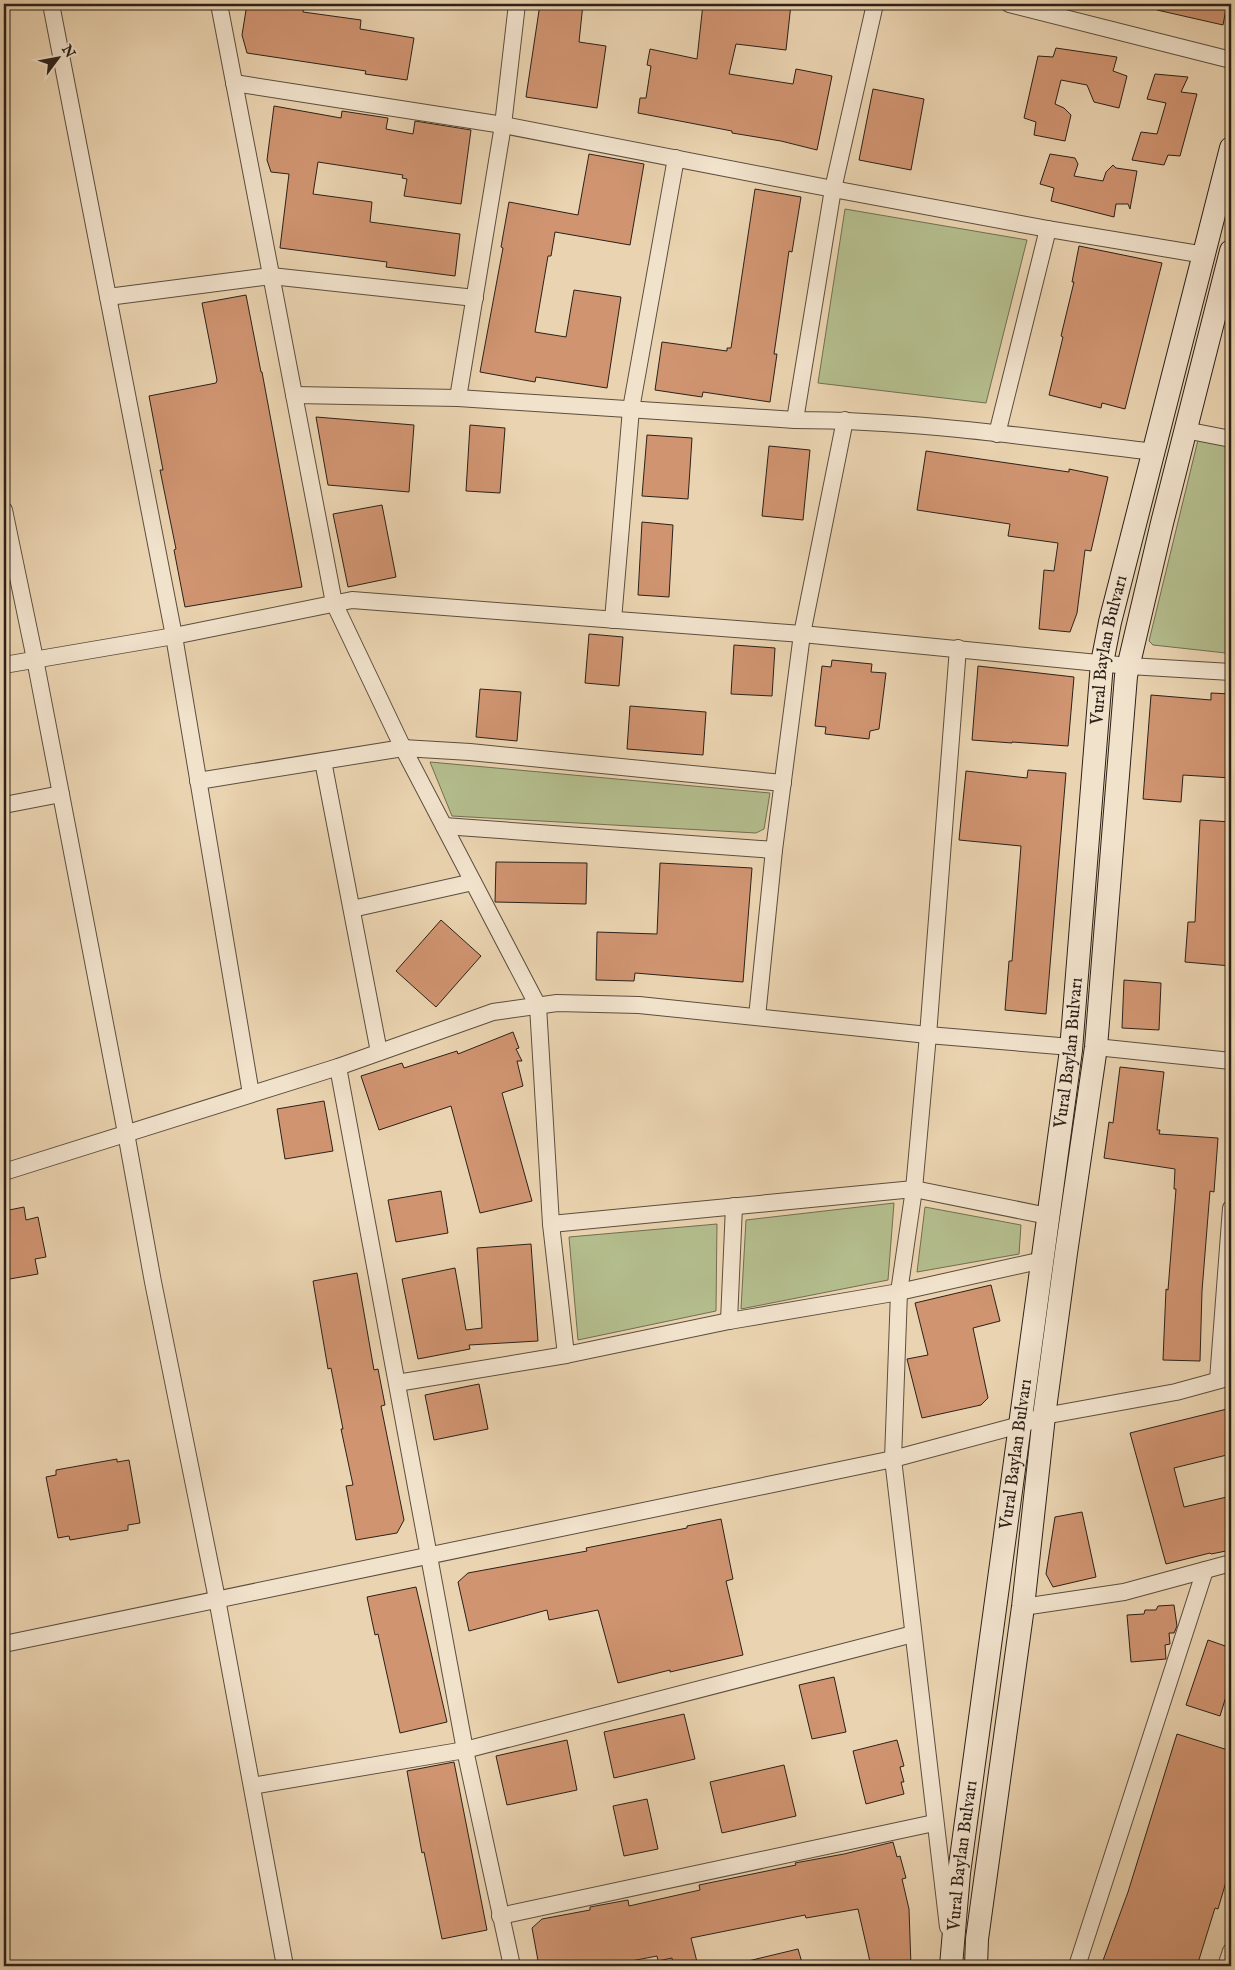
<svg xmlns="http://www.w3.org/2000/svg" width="1235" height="1970" viewBox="0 0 1235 1970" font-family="'IM FELL English',serif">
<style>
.green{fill:#b4bd8d;stroke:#706f52}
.building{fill:#d09471;stroke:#2c2118}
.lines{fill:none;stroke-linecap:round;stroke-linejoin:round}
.minor-casing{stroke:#5c4e3e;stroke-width:18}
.secondary-casing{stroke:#2c2118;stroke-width:24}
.minor{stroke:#f1e2cc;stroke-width:16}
.secondary{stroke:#f1e2cc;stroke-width:22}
.labels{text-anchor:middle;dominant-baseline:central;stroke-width:5;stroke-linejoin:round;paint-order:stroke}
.street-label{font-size:18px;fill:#2c2118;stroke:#f1e2cc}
</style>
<rect width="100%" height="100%" fill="#ead3b0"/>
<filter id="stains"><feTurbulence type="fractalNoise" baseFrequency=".004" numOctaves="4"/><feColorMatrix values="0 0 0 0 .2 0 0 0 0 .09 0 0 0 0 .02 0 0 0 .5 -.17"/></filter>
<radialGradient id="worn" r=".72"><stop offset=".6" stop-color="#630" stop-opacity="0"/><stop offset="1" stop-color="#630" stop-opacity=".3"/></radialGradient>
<!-- green -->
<g class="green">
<polygon points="845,209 1027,240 986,403 818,383"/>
<polygon points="1198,440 1231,447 1231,650 1226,653 1153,645 1149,641"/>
<polygon points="430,762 770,793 764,829 756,833 452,816"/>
<polygon points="894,1203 888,1280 741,1309 746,1220"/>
<polygon points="925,1207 1021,1225 1019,1254 917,1272"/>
<polygon points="717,1224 716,1311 578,1340 569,1237"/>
</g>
<!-- building -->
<g class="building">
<polygon points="247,4 304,4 303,12 361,20 360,29 414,38 407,80 365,74 366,71 247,53 242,35"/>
<polygon points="540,4 583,4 579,42 606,46 597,108 526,97"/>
<polygon points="703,4 791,4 786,50 736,44 729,74 793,84 796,69 832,76 817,150 781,141 732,133 732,131 638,113 640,98 646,98 651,66 647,65 650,49 697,59"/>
<polygon points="1158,4 1227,4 1223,25 1157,10"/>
<polygon points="1056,48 1117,57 1113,71 1127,76 1119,108 1094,102 1087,85 1061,80 1055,104 1064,108 1071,115 1065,141 1034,135 1036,122 1024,118 1038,56 1053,57"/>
<polygon points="1155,74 1188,77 1181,92 1197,94 1180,156 1168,155 1164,165 1132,160 1141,132 1157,134 1166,103 1147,99"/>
<polygon points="873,89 924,99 911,170 859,160"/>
<polygon points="274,106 341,118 342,111 388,118 386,129 413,134 415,121 471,130 461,204 404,196 407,179 402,178 403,175 318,162 313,194 372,202 370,222 460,234 455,276 386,267 387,262 280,248 289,174 271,172 267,160"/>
<polygon points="589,154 644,164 630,245 555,232 551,256 548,256 535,332 566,337 574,290 621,297 607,388 536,377 535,382 480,372 503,248 501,247 509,202 578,215"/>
<polygon points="1050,154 1075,158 1078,164 1074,176 1103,181 1106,172 1113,165 1116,168 1137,171 1130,209 1128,204 1116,204 1114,217 1051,201 1054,188 1040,184"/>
<polygon points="755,189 801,197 792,252 789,251 774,354 777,354 770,402 703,392 702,397 655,390 662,342 727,351 727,348 731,348"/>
<polygon points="1079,246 1162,263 1125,409 1102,403 1101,408 1049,395 1063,337 1061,336 1074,282 1072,282"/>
<polygon points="246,295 261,372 262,372 302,587 185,607 174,550 176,549 160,470 163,470 149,396 216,383 217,380 202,303"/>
<polygon points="316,417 414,425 409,492 328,485"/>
<polygon points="470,425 505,428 500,493 466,491"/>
<polygon points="647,435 692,438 688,499 642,496"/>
<polygon points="769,446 810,450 803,520 762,516"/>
<polygon points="926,451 1069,472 1069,469 1108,477 1091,551 1085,550 1077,613 1070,632 1039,629 1044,570 1054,571 1058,543 1008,536 1010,524 917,510"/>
<polygon points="382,505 396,577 348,587 333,514"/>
<polygon points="642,522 673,525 669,597 638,595"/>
<polygon points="589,634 623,637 619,686 585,683"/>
<polygon points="734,645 775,648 772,696 731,694"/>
<polygon points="832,660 872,664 871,672 886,673 879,729 870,731 869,739 825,734 826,727 815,726 822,666 831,667"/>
<polygon points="978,666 1074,677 1068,746 1012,742 1012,743 972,740"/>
<polygon points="480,689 521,692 517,741 476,737"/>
<polygon points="1211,693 1231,694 1231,778 1183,775 1181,802 1143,799 1151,695 1211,700"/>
<polygon points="630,706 706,712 703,755 627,749"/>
<polygon points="1028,770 1066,773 1046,1014 1005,1010 1009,961 1012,961 1021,846 959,840 966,771 1027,778"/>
<polygon points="1200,820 1231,822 1231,966 1185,962 1188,922 1195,922"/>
<polygon points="496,862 587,863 586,904 495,902"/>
<polygon points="660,863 752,868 743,982 635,973 634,981 596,980 597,932 657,934"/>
<polygon points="441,920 481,956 436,1007 396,971"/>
<polygon points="1124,980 1161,983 1159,1030 1122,1028"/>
<polygon points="513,1032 519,1048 516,1049 522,1061 517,1061 523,1086 502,1093 532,1201 480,1213 451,1106 379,1130 361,1076 402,1063 404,1068 457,1051 458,1054"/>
<polygon points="1120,1067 1164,1072 1157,1130 1160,1130 1159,1134 1218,1138 1214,1192 1210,1191 1202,1291 1200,1361 1163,1360 1166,1289 1168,1290 1176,1189 1174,1189 1175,1169 1104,1158 1109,1122 1113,1123"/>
<polygon points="324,1101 333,1151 285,1159 277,1109"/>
<polygon points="441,1191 448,1233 396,1242 388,1200"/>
<polygon points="24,1207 26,1220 38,1217 46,1257 35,1259 38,1274 4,1280 4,1211"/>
<polygon points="531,1244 538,1341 469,1345 470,1349 418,1359 402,1279 455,1268 466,1330 482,1328 477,1248"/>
<polygon points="357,1273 374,1370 378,1369 385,1405 381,1406 404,1520 397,1533 356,1540 346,1486 353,1485 341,1429 343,1429 331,1368 328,1369 313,1281"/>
<polygon points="991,1285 1000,1321 973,1328 988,1398 981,1405 922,1418 907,1359 928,1355 915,1303"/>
<polygon points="479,1384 488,1429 434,1440 425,1395"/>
<polygon points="1231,1408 1231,1454 1174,1468 1184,1507 1231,1496 1231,1550 1211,1554 1210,1553 1166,1564 1130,1433"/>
<polygon points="117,1459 117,1462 129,1460 140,1523 128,1525 128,1530 110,1533 70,1540 69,1536 58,1538 46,1477 56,1475 56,1470"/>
<polygon points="1082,1512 1096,1577 1053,1587 1046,1574 1055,1517"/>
<polygon points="721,1519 733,1579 726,1581 743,1655 670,1672 670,1670 618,1683 598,1610 549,1620 547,1610 469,1631 458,1582 468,1573 587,1551 586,1548 687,1528 687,1526"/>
<polygon points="416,1587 447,1722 400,1733 378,1634 375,1635 367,1597"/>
<polygon points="1174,1605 1177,1626 1174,1633 1169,1633 1170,1644 1165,1645 1166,1659 1131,1662 1127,1615 1144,1614 1145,1610 1156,1610 1158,1606"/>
<polygon points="1208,1640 1231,1648 1231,1680 1220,1716 1186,1705"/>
<polygon points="834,1677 846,1732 812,1739 799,1685"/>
<polygon points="684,1714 695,1759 614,1778 604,1732"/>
<polygon points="1177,1734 1231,1751 1231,1865 1218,1909 1215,1908 1197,1966 1101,1966 1128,1892"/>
<polygon points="567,1740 577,1790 507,1805 496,1756"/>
<polygon points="897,1740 904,1766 900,1767 904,1782 901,1782 904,1794 866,1804 853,1751"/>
<polygon points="454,1762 487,1930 442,1939 424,1852 422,1853 407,1771"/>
<polygon points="784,1765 796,1816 722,1833 710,1782"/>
<polygon points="647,1799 658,1849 624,1856 613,1806"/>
<polygon points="893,1842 897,1857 900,1856 906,1878 902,1879 909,1909 911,1966 871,1966 858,1909 806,1918 805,1915 691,1938 698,1966 673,1966 672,1958 658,1961 657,1956 605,1966 539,1966 532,1928 542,1919 590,1910 590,1907 628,1900 629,1906 700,1890 699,1885 796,1865 795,1863 844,1854"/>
<polygon points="798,1949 803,1966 749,1966 748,1961"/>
</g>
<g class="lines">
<defs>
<g id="minor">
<polyline points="51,4 174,636 251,1094"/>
<polyline points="219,4 334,603 403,748 538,1006 551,1224 566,1355"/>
<polyline points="1009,4 1231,60"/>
<polyline points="234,83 503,125 833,189 1048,229 1205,255"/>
<polyline points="108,297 271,276 475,298"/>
<path d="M294,395l164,3 337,22c120,0 240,18 359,32"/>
<polyline points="458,398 503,125 517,4"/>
<polyline points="795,420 833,189 875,4"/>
<polyline points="1185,430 1231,439"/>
<polyline points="997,434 1048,229"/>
<polyline points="4,510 35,659 126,1133 153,1282 217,1599 285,1966"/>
<polyline points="613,620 631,409 676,158"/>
<polyline points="4,665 174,636 352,600 802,634 1129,666 1231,672"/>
<polyline points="323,761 379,1052"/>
<polyline points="198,781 403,748 470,752 783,783"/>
<polyline points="4,805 61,794"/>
<polyline points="444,826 774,850"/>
<polyline points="352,909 473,882"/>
<polyline points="757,1017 774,850 802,634 845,420"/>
<polyline points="1096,1047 1231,1061"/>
<polyline points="338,1067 465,1750 512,1966"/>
<polyline points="4,1172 338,1067 493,1012 557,1003 639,1005 928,1035 1071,1047"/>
<polyline points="551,1224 914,1189 1048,1216"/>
<polyline points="729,1321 734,1206"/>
<polyline points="1218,1380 1231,1208"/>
<polyline points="397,1383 566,1355 729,1321 899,1292 1043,1260"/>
<polyline points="1023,1607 1124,1592 1231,1563"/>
<polyline points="4,1644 893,1459 1020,1425 1044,1416 1176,1392 1231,1377"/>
<polyline points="252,1786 465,1750 913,1634"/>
<polyline points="500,1916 934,1823"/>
<polyline points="948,1927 893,1459 899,1292 914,1189 928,1035 958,648"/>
<polyline points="1077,1966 1205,1570"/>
<polyline points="1226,1966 1231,1951"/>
</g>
<g id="secondary">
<path id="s1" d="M951,1966l8,-93 112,-823 31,-387 8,-41 121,-474"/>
<polyline points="976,1966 977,1939 1023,1607 1044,1416 1066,1253 1096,1047 1126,676 1162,523 1231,251"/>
</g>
</defs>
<!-- minor casing -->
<use href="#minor" class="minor-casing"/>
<!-- secondary casing -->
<use href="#secondary" class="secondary-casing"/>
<!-- minor -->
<use href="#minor" class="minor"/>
<!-- secondary -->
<use href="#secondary" class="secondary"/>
</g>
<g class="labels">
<!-- street labels -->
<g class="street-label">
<text stroke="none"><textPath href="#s1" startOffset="1326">Vural Baylan Bulvarı</textPath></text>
<text stroke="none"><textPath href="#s1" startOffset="921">Vural Baylan Bulvarı</textPath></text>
<text stroke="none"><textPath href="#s1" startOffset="516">Vural Baylan Bulvarı</textPath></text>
<text stroke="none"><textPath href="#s1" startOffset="111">Vural Baylan Bulvarı</textPath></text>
</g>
</g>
<!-- margin -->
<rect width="1235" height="1970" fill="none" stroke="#ead3b0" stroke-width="20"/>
<rect x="5" y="5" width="1225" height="1960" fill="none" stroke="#2c2118" stroke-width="2.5"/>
<rect x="10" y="10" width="1215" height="1950" fill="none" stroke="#2c2118"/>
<!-- north arrow -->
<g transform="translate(58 58) rotate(58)" stroke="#f1e2cc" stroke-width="4" paint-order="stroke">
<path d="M0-4L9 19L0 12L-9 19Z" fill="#2c2118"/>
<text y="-8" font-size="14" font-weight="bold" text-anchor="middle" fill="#2c2118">N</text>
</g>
<rect width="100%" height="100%" filter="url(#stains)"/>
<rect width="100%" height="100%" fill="url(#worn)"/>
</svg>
